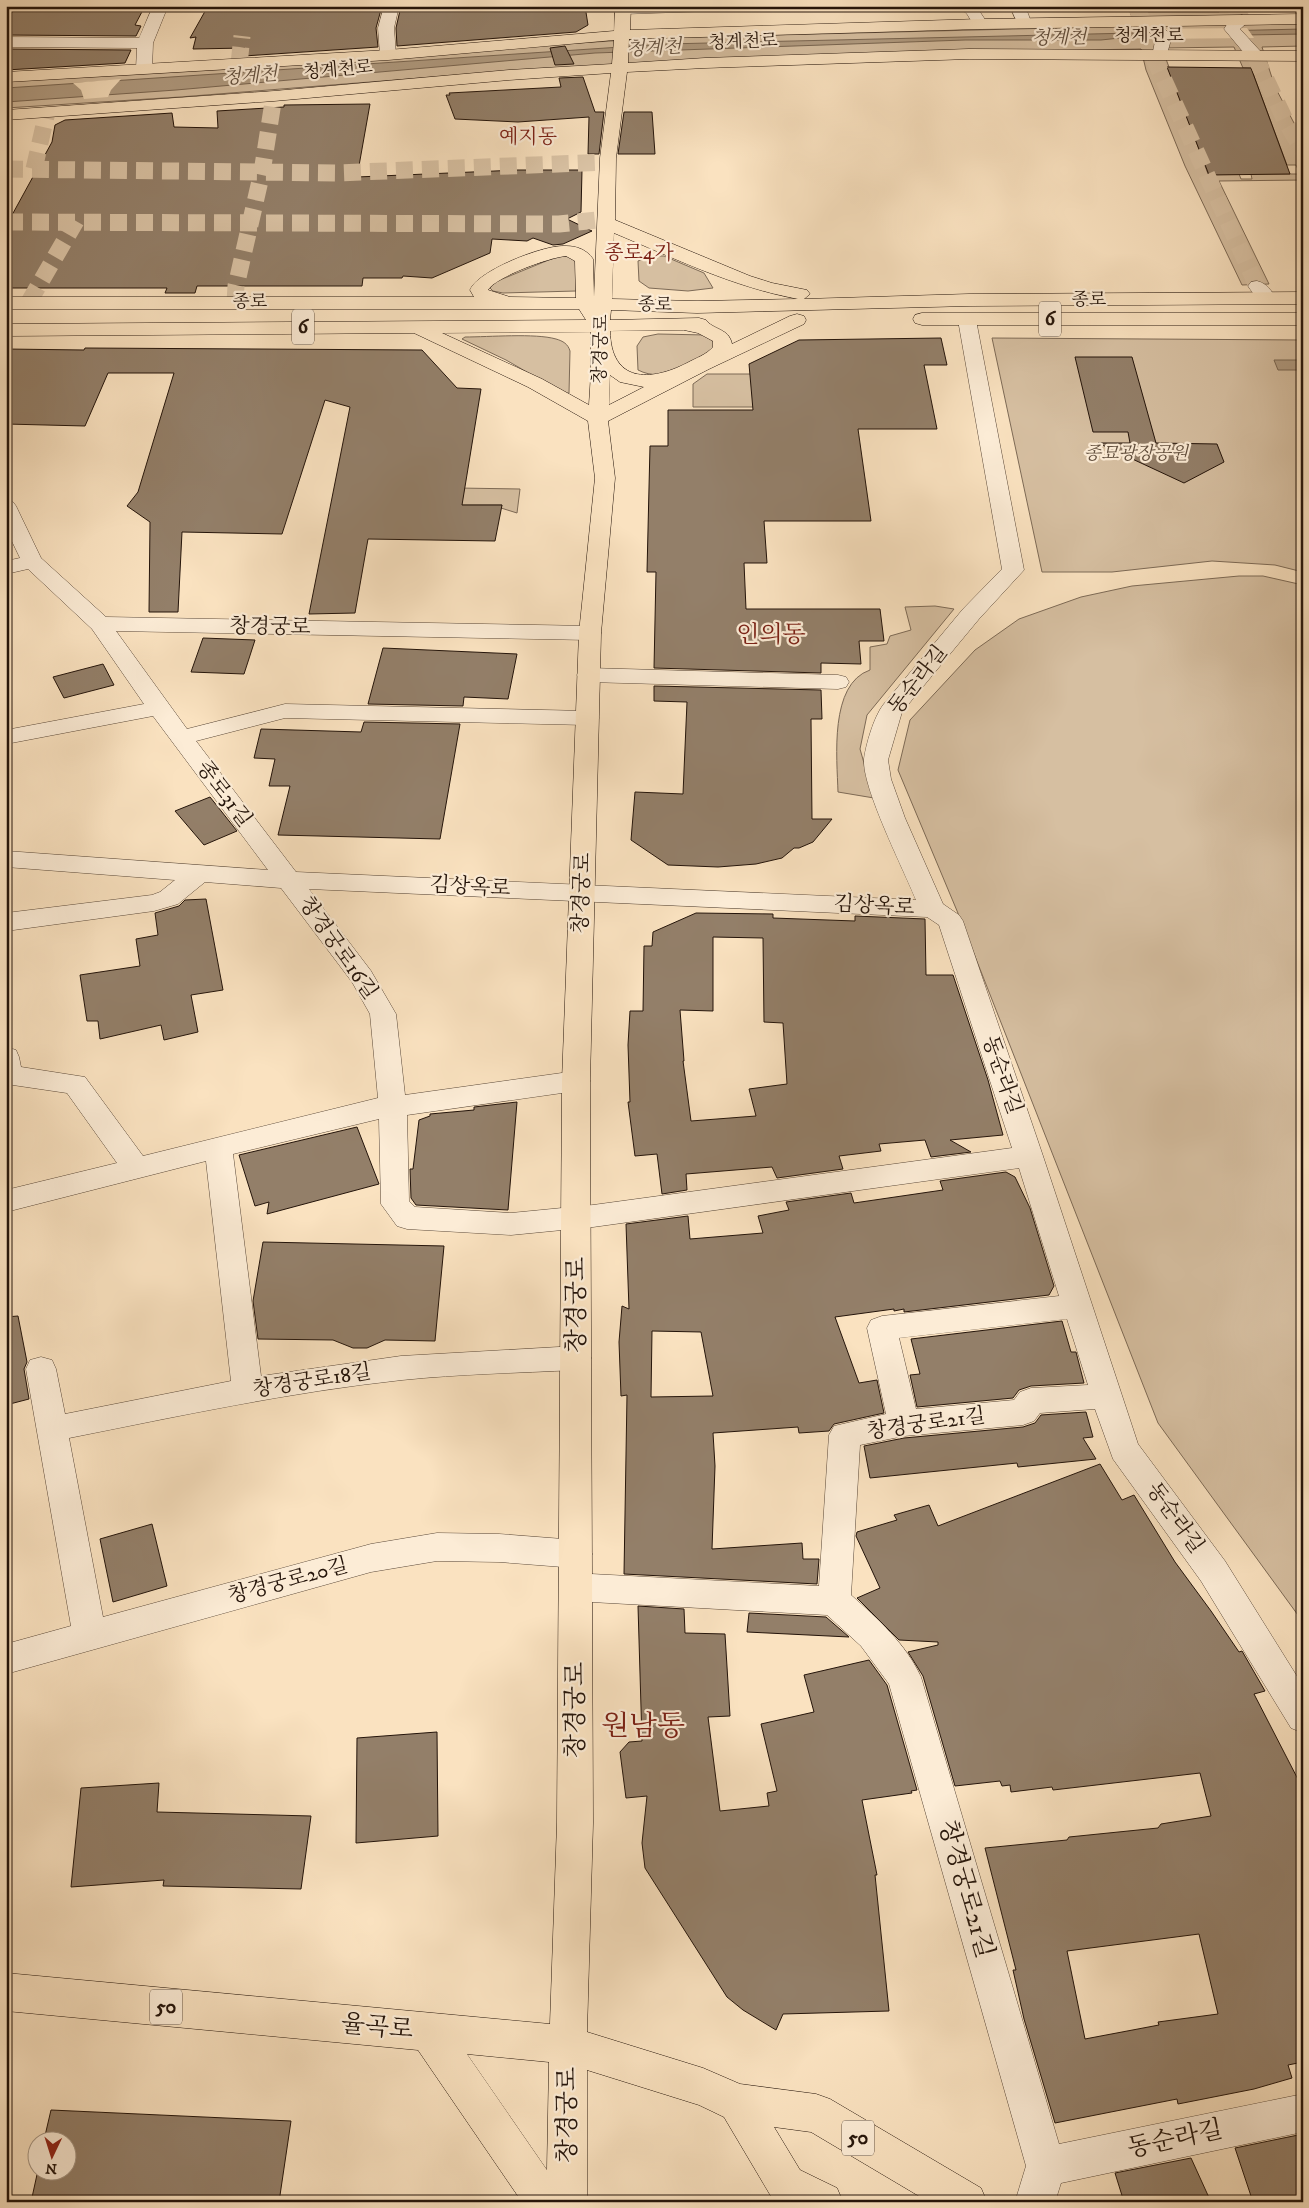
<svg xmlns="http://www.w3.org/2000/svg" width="1309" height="2208" viewBox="0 0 1309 2208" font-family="'IM FELL DW Pica','Noto Serif KR',serif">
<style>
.green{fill:#d6bfa1;stroke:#7d6a56;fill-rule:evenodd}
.water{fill:#b19c82;stroke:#796652}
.pier{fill:#fae2c0}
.building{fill:#937f69;stroke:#24140a;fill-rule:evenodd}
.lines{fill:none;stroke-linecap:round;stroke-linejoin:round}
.minor-tunnel{stroke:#dac3a5;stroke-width:17;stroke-dasharray:17 9;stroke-linecap:butt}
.minor-casing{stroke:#5a4838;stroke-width:1}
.major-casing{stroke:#24140a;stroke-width:1}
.minor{fill:#fcecd6;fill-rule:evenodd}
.major{fill:#fae2c0;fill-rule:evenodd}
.labels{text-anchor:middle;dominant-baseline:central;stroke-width:4.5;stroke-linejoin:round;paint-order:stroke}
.far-street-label{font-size:18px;fill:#24140a;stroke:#fcecd6}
.far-park-label{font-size:18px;font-style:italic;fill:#62503f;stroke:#fcecd6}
.far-water-label{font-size:19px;font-style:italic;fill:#635140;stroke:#fcecd6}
.far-quarter-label{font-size:20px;fill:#7a1f14;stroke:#fcecd6}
.shield{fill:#fcecd6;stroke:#655547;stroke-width:1}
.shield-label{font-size:20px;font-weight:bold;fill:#24140a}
.street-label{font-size:21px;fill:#24140a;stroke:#fcecd6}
.quarter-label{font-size:24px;fill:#7a1f14;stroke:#fcecd6}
.near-street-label{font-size:25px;fill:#24140a;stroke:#fcecd6}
.near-quarter-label{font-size:29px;fill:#7a1f14;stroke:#fcecd6}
</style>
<rect width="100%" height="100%" fill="#fae2c0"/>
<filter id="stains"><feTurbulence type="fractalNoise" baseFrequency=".004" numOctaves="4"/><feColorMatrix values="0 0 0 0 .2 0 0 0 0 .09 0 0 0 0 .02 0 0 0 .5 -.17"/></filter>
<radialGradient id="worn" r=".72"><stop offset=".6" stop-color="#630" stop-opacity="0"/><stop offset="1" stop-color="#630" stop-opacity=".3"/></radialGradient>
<!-- green -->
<g class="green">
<path d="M1128,6h14l2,6h75l-2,-6h23l4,13 59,4v23l-41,1 13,40 28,53v40l-84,1 50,103 -27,1 -57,-119 -39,-96 -5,-21 -181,3 -451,19 -329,26 -174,11v-28l651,-42 478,-12zM1234,47l9,21h8l36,97h9l4,9h-49l1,5h-11l-2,-5h-31l-46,-126z"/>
<polygon points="566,256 577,258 576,291 503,293 493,291 490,288 495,282 556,257"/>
<polygon points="650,256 664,256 704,273 713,288 688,291 649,288 639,281 638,261"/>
<path d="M658,334l48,1 10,7 -2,8c-23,12 -49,34 -76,20l-1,-24 6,-9z"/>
<path d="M465,337c24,0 70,-4 91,2 7,2 12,5 14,12l-1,42 -4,1 -59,-34 -44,-21z"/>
<polygon points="992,338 1303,340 1303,572 1275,565 1212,561 1112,572 1042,572"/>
<polygon points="707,374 816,374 760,407 693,407 693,384"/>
<polygon points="458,488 520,489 517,513 501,508 502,505 455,505"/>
<polygon points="1239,576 1263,576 1303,585 1303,1622 1158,1423 960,918 898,770 910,720 975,650 1019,619 1081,597 1132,586"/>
<path d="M935,606l19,3 -87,106 -7,34 14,49 -36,-6c-1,-34 -9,-108 32,-122v-23l17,-3 3,-8 21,-6 -6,-23z"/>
</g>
<!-- water -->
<g class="water">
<polygon points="1303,29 1303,34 1129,37 1101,40 965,40 595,53 176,90 6,102 6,88 666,44"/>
<polygon points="1274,360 1303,360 1303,370 1278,370"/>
</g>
<!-- pier -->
<g class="pier">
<polygon points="1247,28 1254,38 1146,39 1142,29"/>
<polygon points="121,79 111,90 108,97 84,99 81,90 73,83"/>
</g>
<!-- building -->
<g class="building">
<polygon points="6,6 145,6 135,25 141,26 136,36 6,35"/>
<polygon points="208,6 382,6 376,28 378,47 244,56 245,48 193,49 196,37 190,38"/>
<polygon points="401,6 585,6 588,25 576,32 397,46 396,28"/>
<polygon points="565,46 574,64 555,65 550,48"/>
<polygon points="6,49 131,50 125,63 6,70"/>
<polygon points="1167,67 1251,68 1290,174 1209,175"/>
<polygon points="583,77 595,112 604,112 599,154 588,154 589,117 518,122 455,119 446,95 450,95 449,93 561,87 559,78"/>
<polygon points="370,104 357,177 518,170 582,170 581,212 567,219 592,231 563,244 553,245 533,238 527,241 492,239 490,253 432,278 403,276 402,278 363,278 362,286 197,286 195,293 165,293 167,288 6,288 6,226 52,142 55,125 65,120 172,113 174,127 218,128 217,111 284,107 284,105"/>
<polygon points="624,112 652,112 655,154 618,154"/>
<polygon points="941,338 947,365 924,365 937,429 858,429 871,521 764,521 767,563 744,563 746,609 880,609 884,641 859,641 861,664 821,663 821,673 654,668 656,572 647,572 650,446 668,446 668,410 753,410 749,364 799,340"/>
<polygon points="85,348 422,350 457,388 481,389 462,505 502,505 495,541 368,539 355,613 309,614 350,407 325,400 282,534 182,532 178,612 149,612 150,522 127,506 138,492 174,373 108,373 85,426 6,424 6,349 84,350"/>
<polygon points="1075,357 1132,357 1156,443 1217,444 1224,462 1184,483 1098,443 1130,443 1128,432 1093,432"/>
<polygon points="203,638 255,640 244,674 191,672"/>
<polygon points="383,648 517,654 508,699 464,697 463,706 368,704"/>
<polygon points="103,664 114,685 64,698 53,677"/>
<polygon points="654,686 821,690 822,719 811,719 812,819 832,819 813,842 799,848 794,848 782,858 756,864 718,867 668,865 631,840 635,792 683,794 687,702 654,701"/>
<polygon points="364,722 460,724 440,839 278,835 290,786 269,786 275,759 254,758 261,729 361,732"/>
<polygon points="210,797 237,831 204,845 175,811"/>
<polygon points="206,899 223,990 191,995 198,1032 164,1040 161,1025 100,1039 98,1021 87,1021 80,975 140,966 136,939 158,935 155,913 179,906 185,900"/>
<path d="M696,913l77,1v4l82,3v-5l70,3 1,56h27l35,105 15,55 -53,5 21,12 -40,5 -6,-17 -46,4 2,7 -42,5 4,13 -66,9 -5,-11 -86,7 1,16 -25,4 -5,-40 -22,2 -7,-54h2l-2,-57 2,-34h13l1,-65h8l1,-14zM713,937l50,1 1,84 19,1 4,61 -38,5 7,27 -65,5 -8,-60h1l-4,-51 33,1z"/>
<polygon points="517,1102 508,1210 416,1205 411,1198 410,1169 413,1169 419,1120 430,1116 430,1114 474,1110 474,1107"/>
<polygon points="357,1127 379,1184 267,1214 269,1202 255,1206 239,1155"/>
<path d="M1006,1172l9,5 15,31 24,78 -5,9 -145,17v-3l-10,2v-2l-59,8 24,66 18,-3 7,33 -50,11 -5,7 -30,2 -1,-6 -85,6 2,33 -3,83 90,-6 1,16h16l-2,25 -193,-10 3,-179 -6,1 -2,-54 3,-36 7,3 -3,-85 62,-8 2,23 73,-6 -5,-17 31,-6 -3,-8 65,-9 3,10 89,-13 -3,-9zM652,1331l49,1 12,64 -62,1z"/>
<polygon points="263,1242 444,1246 435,1341 385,1340 367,1348 353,1348 333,1340 258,1339 253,1301"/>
<polygon points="18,1316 27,1362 24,1369 29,1399 6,1405 6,1317"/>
<polygon points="1062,1321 1071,1352 1076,1352 1084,1383 1031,1386 1019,1390 1013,1398 917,1407 910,1375 920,1374 911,1339"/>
<polygon points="1086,1412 1093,1437 1083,1438 1096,1459 1018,1467 1017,1463 870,1478 864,1446 904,1438 1023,1427 1035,1423 1041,1415"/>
<path d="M1100,1464l22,36 12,-5 41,67 36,49 28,41 3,-1 23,40 -11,3 49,95v273l-15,3 4,13 -38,11 -76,15 -1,-5 -122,24 -31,-104 -11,-49h3l-31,-122 82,-8 2,-3 89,-9 3,-4 50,-8 -11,-43 -147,17 -1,-3 -41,5 -1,-7 -8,1 -2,-5 -45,5 -32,-110 -15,-24 30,-7v-3l-39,-2 -42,-42 23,-10 -24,-52 1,-4 40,-12 -3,-5 35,-10 9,21zM1199,1934l19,80 -60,8 1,3 -74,14 -18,-88z"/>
<polygon points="152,1524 167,1586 113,1602 100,1539"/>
<polygon points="638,1606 684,1609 685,1633 725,1634 730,1716 708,1717 720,1811 769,1806 767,1793 777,1791 761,1724 814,1712 804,1675 869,1660 887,1685 917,1790 911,1791 912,1793 862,1800 877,1875 875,1875 889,2011 783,2014 776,2030 743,2010 727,1997 645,1868 642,1843 647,1796 626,1798 620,1752 629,1742 642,1741"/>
<polygon points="749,1613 826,1617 849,1637 747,1632"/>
<polygon points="437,1732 438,1836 356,1843 357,1738"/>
<polygon points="159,1783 157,1812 311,1816 301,1889 163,1886 164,1880 71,1887 81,1788"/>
<polygon points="51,2110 291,2121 279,2202 31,2202 38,2170 68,2170 68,2140 44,2140"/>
<polygon points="1303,2134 1303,2202 1253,2202 1235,2148"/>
<polygon points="1191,2158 1211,2202 1124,2202 1115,2173"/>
</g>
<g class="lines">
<!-- minor-tunnel -->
<g class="minor-tunnel">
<polyline points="1136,6 1143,22"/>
<polyline points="1234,6 1242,20"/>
<polyline points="1153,56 1257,286"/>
<polyline points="1255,56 1285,120 1303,151"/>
<polyline points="239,64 242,36"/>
<polyline points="6,169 335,173 608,162"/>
<polyline points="34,169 47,112"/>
<polyline points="6,222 559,224 597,220"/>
<polyline points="29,302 76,221"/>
<polyline points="235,302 236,286 262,172 274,96"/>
</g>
<defs>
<g id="minor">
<polygon points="153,6 168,6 153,43 152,69 150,72 138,72 136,69 137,48 6,47 6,37 139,38"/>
<polygon points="384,6 399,6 394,28 396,55 394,58 382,58 380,55 378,28"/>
<polygon points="617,6 715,6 708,11 623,14 618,12 615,9"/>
<polygon points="958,6 976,6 988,24 985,27 975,27 967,14"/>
<polygon points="1010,6 1025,6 1032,24 1029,27 1019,27"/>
<polygon points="1242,15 1247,17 1250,20 1240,29 1261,52 1263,56 1261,59 1249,59 1224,29 1229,21"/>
<polygon points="1143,17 1161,25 1172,36 1167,54 1155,54 1153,51 1156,37 1135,22 1138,19"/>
<path d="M1257,281c9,2 14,9 19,17l-2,4c-14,3 -19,-6 -26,-16l3,-4z"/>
<path d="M967,314l7,2 2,4 48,250 -45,49 -77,93 -14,48 3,19 14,39 38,86 16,11 4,6 80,235 95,288 87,117 78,125v47l-12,-5 -90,-147 -88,-122 -18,-50 -55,4 -6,8 -11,4 -119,11 -44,9 -9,150c27,24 55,49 70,82l138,467 244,-50v38l-242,51 -6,19h-40l11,-36 -137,-482 -28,-38 -34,-31 -236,-13 -15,1 -12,-4 -4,-10 4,-10 12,-4 15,-1 228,12 10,-151 5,-9 52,-12 -19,-86 4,-8 11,-4 177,-20 -40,-128 -426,59 -82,8 -104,-6 -10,-3 -16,-22 -2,-85 -146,35 28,222 140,-20 175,-10 11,3 4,9 -4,9 -11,3c-58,3 -116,4 -174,10 -112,12 -223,36 -333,58l34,179 268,-73 66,-11 62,1 77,6 12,4 4,10 -4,10 -12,4 -77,-6 -62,-1 -66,11 -365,102v-30l65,-18 -45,-257 4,-9 11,-3 11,3 4,9 9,45 166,-33 -25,-220 -200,51v-22l111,-27 -50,-70 -61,-9v-37l10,3 3,7 2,10 64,10 58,79 235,-58 -8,-84 -18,-32 -71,-94 -76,-6 -27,22 -24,7 -148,20v-18l146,-18 8,-3 15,-12 -169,-13v-16l262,19 -115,-154 -147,28v-14l138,-26 -52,-75 -64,-60 -22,5v-13l14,-3 -14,-29v-29l7,2 3,4 25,52 65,59 484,9 8,2 3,5 -3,5 -8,2 -474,-9 71,98 98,-25 302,7 8,2 4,5 -4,5 -8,2 -302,-7 -89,23 100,131 620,28c-12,-30 -54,-112 -52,-141 2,-15 10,-42 19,-54l80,-96 39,-40 -44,-249 2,-4zM309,889l618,28 12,8 73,223 -419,57 -82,8 -96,-6 -6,-6 -2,-86 169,-24 10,-3 4,-7 -4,-7 -10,-3 -171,24 -9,-81 -25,-43zM1067,1319l21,66 -57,3 -11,4 -6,8 -98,9 -17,-71z"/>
<polygon points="588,668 838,675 846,677 849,682 846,687 838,689 588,682 580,680 577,675 580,670"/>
</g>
<g id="major">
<path d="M615,6h16l-1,24 350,-11 323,-5v10l-323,5 -351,10 -1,24 77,-5 264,-9 334,2v10l-334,-2 -264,9 -78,4 -11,86 -1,62 135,56 22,7 35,7 3,4 -6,5 165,-5 334,-2v12l-334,2 -272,7 -86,-3 -1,10 89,-2 7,2c7,10 23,8 26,24l58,-28 7,-2 7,2 2,4 -2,4 -95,45 -101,52 7,57 -14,155 -11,448 3,742 -6,209 116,36 37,16 76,10 14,5 151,89 6,14h-58l-118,-70 -37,-5 26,43 37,18 6,14h-63l-8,-4 -48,-81 -25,-12 -112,-35v132h-65l-104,-152 -412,-39v-38l544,51 7,-201 5,-742 17,-448 16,-155 -7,-57 -60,-34 -114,-54 -408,3v-12l580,-4 -7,-11h-573v-12h468l-4,-7c7,-19 75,-46 96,-44 11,0 21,4 27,13l1,38 6,-139 11,-85 -102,7 -235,21 -268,19v-10l268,-19 235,-21 103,-6 2,-24 -226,20 -382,22v-10l382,-22 226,-19zM614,233c60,25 119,54 184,66l-101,2 -85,-2zM566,256l9,5 1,37 -66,-1 -22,-7c7,-13 63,-33 78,-34zM684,330l14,3 15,8v6c-7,8 -17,11 -26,16 -37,19 -76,20 -77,-32zM591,332v41l-2,32 -47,-26 -100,-46zM610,375l10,7 24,5 -35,18zM467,2054l82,8 -2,108z"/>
<polygon points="922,313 1303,313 1303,325 922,325 915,323 913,319 915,315"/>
</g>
</defs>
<!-- minor casing -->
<use href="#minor" class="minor-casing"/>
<!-- major casing -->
<use href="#major" class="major-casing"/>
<!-- minor -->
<use href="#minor" class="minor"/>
<!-- major -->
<use href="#major" class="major"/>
</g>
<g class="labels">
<!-- far-street labels -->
<g class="far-street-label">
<text x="1149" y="36">청계천로</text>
<text transform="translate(743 42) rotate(-2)">청계천로</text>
<text transform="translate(338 70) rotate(-5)">청계천로</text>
<text x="1089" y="300">종로</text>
<text x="250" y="302">종로</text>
<text transform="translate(655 305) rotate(2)">종로</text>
<text transform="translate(601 349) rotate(-88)">창경궁로</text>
</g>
<!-- far-park labels -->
<g class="far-park-label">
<text x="1136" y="454">종묘광장공원</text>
</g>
<!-- far-water labels -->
<g class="far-water-label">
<text transform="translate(1059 38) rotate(-1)">청계천</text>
<text transform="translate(654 48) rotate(-3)">청계천</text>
<text transform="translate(250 76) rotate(-4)">청계천</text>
</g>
<!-- far-quarter labels -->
<g class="far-quarter-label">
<text x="528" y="137">예지동</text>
<text x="639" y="253">종로4가</text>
</g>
<!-- shield labels -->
<g class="shield">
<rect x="1039" y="301.5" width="22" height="35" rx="4"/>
<rect x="292" y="309.5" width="22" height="35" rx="4"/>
<rect x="150" y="1989.5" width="32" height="35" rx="4"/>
<rect x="842" y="2120.5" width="32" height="35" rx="4"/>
</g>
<g class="shield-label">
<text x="1050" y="319">6</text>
<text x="303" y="327">6</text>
<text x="166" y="2007">50</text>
<text x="858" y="2138">50</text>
</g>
<!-- street labels -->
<g class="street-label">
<text transform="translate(270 627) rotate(1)">창경궁로</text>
<text transform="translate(918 680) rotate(-52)">동순라길</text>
<text transform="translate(224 794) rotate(53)">종로31길</text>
<text transform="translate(470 887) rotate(3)">김상옥로</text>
<text transform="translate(582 893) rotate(-88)">창경궁로</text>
<text transform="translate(874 906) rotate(3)">김상옥로</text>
<text transform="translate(338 948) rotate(55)">창경궁로16길</text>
<text transform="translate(1002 1075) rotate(71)">동순라길</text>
<text transform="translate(312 1381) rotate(-9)">창경궁로18길</text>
<text transform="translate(926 1424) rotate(-8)">창경궁로21길</text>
<text transform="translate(1175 1518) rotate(54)">동순라길</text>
<text transform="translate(288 1581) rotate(-15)">창경궁로20길</text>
</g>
<!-- quarter labels -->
<g class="quarter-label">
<text x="771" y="635">인의동</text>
</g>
<!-- near-street labels -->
<g class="near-street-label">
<text transform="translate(576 1305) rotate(-90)">창경궁로</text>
<text transform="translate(575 1710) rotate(-90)">창경궁로</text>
<text transform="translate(966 1889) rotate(74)">창경궁로21길</text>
<text transform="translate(377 2027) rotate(5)">율곡로</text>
<text transform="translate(567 2115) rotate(-90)">창경궁로</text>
<text transform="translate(1175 2139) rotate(-12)">동순라길</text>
</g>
<!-- near-quarter labels -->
<g class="near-quarter-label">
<text x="643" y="1727">원남동</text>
</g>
</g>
<!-- margin -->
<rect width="1309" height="2208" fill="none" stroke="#fae2c0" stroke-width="25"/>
<rect x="8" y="8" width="1294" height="2193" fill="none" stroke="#24140a" stroke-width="2.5"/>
<rect x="12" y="12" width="1284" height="2183" fill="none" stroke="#24140a"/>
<!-- north arrow -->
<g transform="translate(52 2156) rotate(184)"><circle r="24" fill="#fcecd6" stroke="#a69684"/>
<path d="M0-4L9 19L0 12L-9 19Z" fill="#8f2418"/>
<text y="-8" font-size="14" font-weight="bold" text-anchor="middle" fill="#24140a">N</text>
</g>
<rect width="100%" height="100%" filter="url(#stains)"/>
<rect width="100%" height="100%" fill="url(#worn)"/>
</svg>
